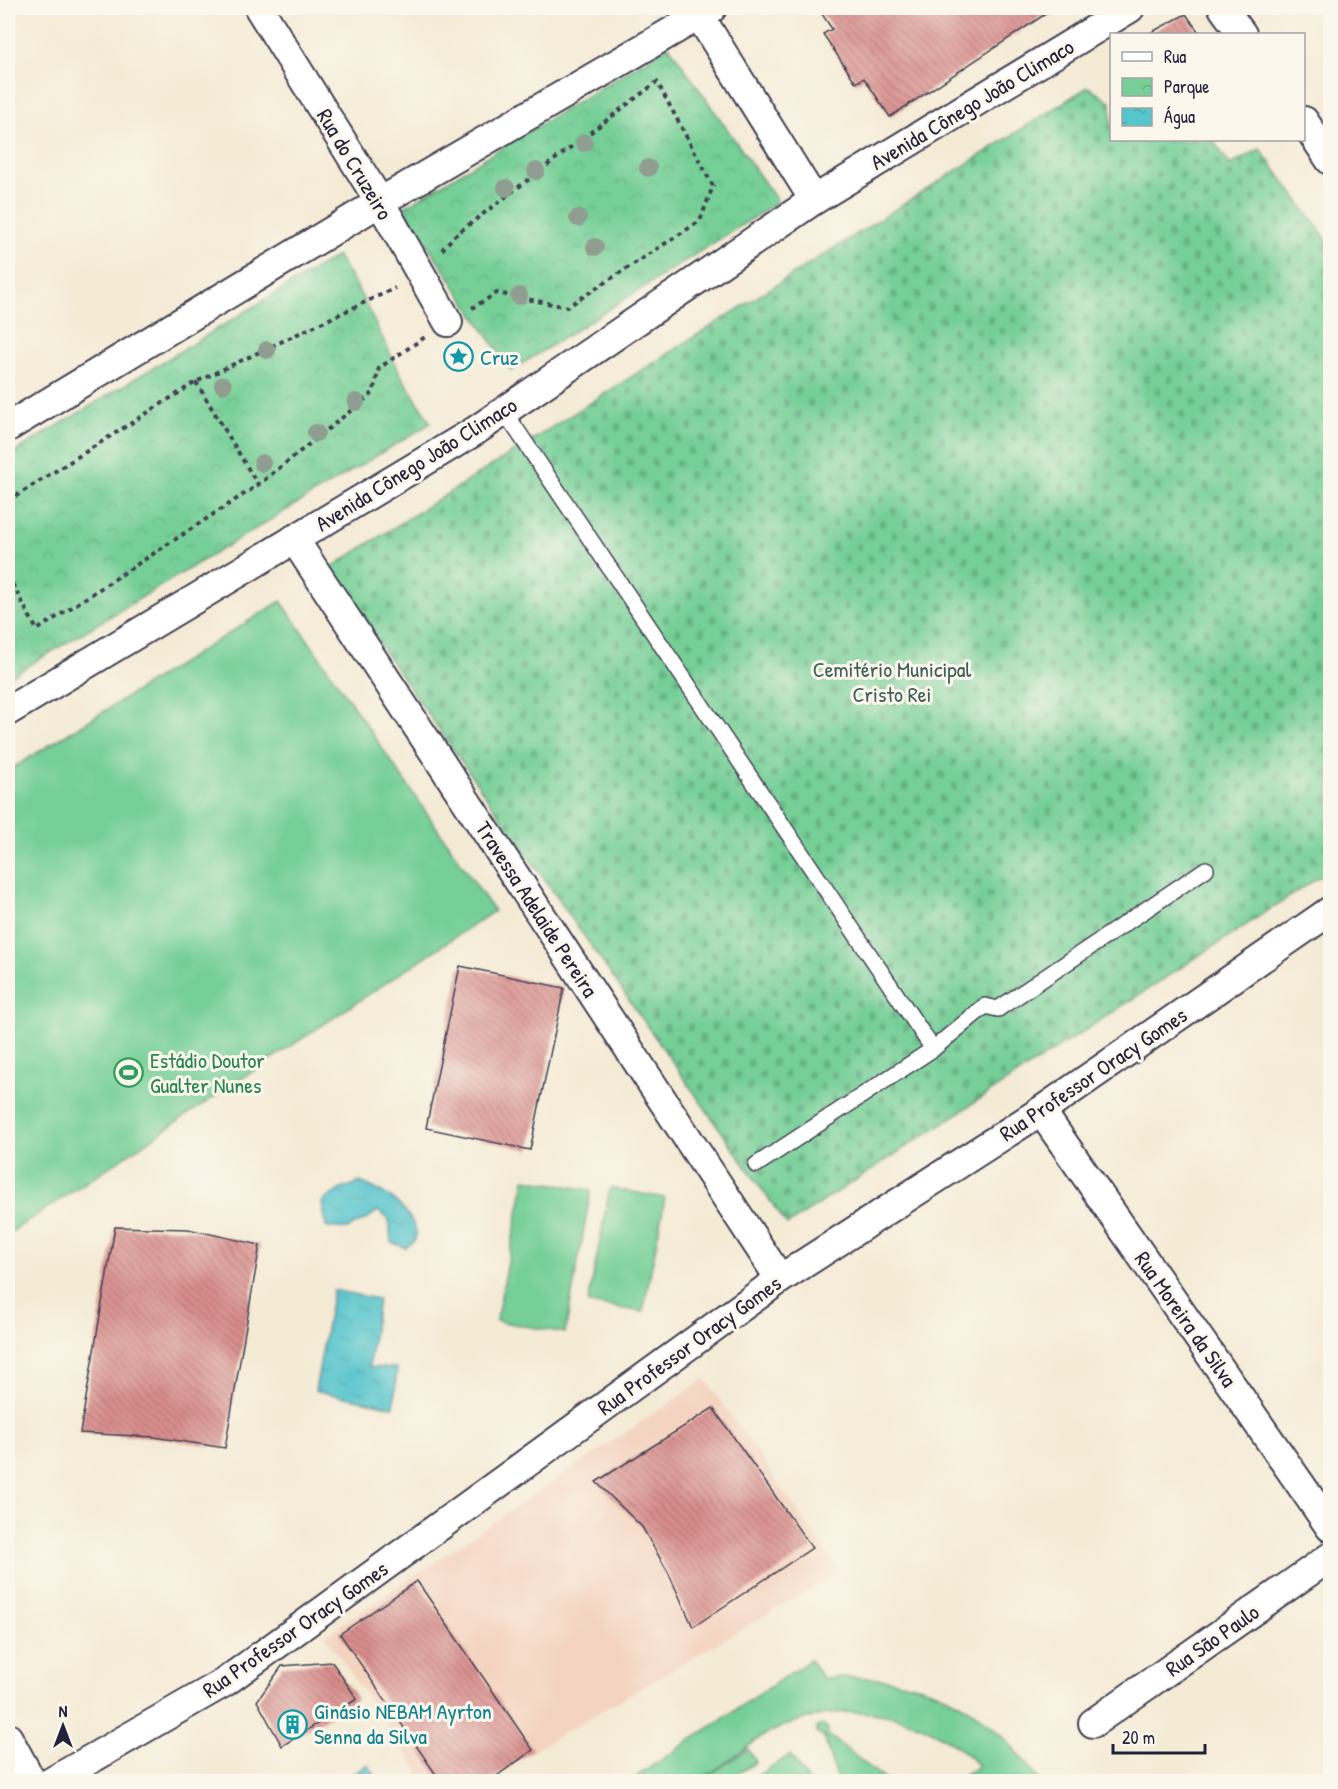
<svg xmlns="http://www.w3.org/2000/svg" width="1338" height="1789" viewBox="0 0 1338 1789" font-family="'Patrick Hand',sans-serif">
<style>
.built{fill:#f4d3c0}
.cemetery{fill:url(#cemetery-stones);stroke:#4c7868;stroke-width:1.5}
.park{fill:url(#park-crowns);stroke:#4c7868;stroke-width:1.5}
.pitch{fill:#75cf96;stroke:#4c7868;stroke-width:1.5}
.water{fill:url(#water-ripples);stroke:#3c7484;stroke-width:1.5}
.building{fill:url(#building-back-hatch)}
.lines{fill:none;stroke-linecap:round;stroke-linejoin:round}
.lane-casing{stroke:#424052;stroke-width:18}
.street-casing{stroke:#424052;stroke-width:32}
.path{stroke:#424052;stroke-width:4;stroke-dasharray:4.5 4.5;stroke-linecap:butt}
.lane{stroke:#fff;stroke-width:15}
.street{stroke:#fff;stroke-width:28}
.tree{fill:#909e92}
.labels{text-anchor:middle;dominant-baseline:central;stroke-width:6;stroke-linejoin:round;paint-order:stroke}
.street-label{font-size:22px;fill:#22223b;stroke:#fbf7ec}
.culture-label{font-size:22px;fill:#0d838f;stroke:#fbf7ec;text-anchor:start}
.park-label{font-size:22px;fill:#3f5f5b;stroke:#fbf7ec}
.leisure-label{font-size:22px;fill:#27864d;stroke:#fbf7ec;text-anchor:start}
</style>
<defs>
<pattern id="cemetery-stones" width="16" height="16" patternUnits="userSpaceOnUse" patternTransform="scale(1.5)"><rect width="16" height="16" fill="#75cf96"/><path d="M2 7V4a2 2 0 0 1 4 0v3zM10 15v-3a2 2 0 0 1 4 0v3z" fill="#65b182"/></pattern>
<pattern id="park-crowns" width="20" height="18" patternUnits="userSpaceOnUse" patternTransform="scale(1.5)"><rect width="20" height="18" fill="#75cf96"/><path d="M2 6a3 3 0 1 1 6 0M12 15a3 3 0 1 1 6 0" fill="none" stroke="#65b182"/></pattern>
<pattern id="water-ripples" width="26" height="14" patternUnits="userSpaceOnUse" patternTransform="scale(1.5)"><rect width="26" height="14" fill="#57c5cc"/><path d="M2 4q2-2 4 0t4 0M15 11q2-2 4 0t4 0" fill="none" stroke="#4ba9b0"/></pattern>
<pattern id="building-back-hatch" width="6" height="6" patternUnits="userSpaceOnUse" patternTransform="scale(1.5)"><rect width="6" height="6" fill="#d98e8c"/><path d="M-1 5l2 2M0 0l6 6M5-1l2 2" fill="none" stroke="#b07474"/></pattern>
</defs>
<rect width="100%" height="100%" fill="#fbf7ec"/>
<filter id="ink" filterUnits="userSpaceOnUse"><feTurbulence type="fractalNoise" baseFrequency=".0167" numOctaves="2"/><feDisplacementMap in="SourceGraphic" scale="12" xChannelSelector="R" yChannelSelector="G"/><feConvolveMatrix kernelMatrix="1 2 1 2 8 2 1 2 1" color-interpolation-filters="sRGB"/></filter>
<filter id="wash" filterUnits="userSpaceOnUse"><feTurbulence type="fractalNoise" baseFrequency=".008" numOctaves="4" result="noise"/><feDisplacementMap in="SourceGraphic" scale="24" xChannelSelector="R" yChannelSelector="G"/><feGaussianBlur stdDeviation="1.35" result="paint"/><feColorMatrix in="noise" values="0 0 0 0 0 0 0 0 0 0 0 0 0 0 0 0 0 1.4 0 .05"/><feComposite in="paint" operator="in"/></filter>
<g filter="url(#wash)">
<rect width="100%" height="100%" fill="#f4ebd5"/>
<!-- built -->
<polygon class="built" points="705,1379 840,1572 481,1781 425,1781 325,1636"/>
<!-- cemetery -->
<polygon class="cemetery" points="1088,87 1111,102 1112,140 1213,140 1230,165 1260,149 1330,244 1330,870 787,1225 327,570"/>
<!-- park -->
<g class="park">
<polygon points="669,46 778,202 511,371 403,208"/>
<polygon points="337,256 356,285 402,377 431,423 8,678 8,456"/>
</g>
<!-- pitch -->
<g class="pitch">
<polygon points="281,601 494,911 8,1234 8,771"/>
<polygon points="525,1179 591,1190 565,1333 496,1321"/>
<polygon points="610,1188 665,1198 643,1312 588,1303"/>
<path d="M810,1660l13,18c98,-6 160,21 216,103h-47l-3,-2 -4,2h-29l22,-15c-10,-13 -25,-23 -39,-31 -55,-32 -121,-29 -176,1 -15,9 -56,43 -69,46 -17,3 -46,0 -64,-1z"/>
<polygon points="822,1725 828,1729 827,1734 887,1781 837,1781 824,1737 817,1733 817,1727"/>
<polygon points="748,1749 756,1762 726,1781 707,1781 705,1778"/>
<polygon points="790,1755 808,1781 749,1781"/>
</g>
<!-- water -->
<g class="water">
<path d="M360,1182c27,11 47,22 57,51l-3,8 -9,7 -14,-6 -2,-22 -11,-9 -13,9 -18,9 -21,-2 -4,-25 17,-12z"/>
<polygon points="333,1290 378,1299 369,1367 397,1368 394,1407 315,1391"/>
<polygon points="368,1765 379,1781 342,1781 367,1765"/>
</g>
<g id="blocks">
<!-- building -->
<g class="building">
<polygon points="818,8 1043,8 1047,13 890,117 864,78 856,83 823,34 832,29"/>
<polygon points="1186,14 1200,34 1148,34"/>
<polygon points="460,966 564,988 530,1150 426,1128"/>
<polygon points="115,1227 188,1229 260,1245 225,1448 154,1437 80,1433"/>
<polygon points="713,1408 812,1548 693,1627 668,1572 642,1527 596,1482"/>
<polygon points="417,1581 533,1750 488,1782 441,1782 340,1634"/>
<polygon points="332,1662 357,1699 282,1746 257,1701 282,1666"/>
</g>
</g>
</g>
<g filter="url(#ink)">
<use href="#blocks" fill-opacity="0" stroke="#424052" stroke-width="1.5"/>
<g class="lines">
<defs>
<g id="lane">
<polyline points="504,411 933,1049"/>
<polyline points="756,1165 933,1049 985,1006 998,1009 1206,869"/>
</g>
<g id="street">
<polyline points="259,8 380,202 448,322"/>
<polyline points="1223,8 1242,34"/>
<polyline points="699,15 814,200"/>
<polyline points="1304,121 1330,160"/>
<polyline points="8,427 380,202 712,8"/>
<polyline points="294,539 780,1279"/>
<polyline points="8,711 475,431 814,200 1130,8"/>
<polyline points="1041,1111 1330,1527"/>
<polyline points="1093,1723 1330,1557"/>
<polyline points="8,1738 32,1782"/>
<polyline points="51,1782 225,1682 780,1279 1041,1111 1330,911"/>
</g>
</defs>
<!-- lane casing -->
<use href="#lane" class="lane-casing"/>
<!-- street casing -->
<use href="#street" class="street-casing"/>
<!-- path -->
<g class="path">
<polyline points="442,250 454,236 657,82 713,186 700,221 567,307 497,293 472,308"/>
<polyline points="196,382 258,485"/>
<polyline points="8,501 196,382 395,288"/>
<polyline points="8,576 37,630 258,485 373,393 379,368 425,337"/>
</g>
<!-- lane -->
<use href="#lane" class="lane"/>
<!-- street -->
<use href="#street" class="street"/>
</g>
<!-- trees -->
<g class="tree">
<circle cx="584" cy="143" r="9"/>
<circle cx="648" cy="168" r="9"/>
<circle cx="536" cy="171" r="9"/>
<circle cx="506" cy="188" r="9"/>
<circle cx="578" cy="218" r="9"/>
<circle cx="595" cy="247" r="9"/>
<circle cx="519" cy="296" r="9"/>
<circle cx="267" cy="350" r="9"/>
<circle cx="223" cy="385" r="9"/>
<circle cx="356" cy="402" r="9"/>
<circle cx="316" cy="433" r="9"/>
<circle cx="262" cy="463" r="9"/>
</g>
</g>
<!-- icons -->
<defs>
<symbol id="sight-ring" viewBox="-11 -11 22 22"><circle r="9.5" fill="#fbf7ec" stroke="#0f9aa8" stroke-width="1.5"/><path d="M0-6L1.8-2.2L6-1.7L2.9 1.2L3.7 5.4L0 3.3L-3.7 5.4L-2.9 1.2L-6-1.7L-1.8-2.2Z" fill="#0f9aa8"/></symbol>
<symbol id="stadium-ring" viewBox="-11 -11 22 22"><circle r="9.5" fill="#fbf7ec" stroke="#2e9e5b" stroke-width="1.5"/><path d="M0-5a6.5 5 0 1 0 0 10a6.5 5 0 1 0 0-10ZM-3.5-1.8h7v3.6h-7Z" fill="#2e9e5b"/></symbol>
<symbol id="building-ring" viewBox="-11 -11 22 22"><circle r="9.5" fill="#fbf7ec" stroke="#0f9aa8" stroke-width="1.5"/><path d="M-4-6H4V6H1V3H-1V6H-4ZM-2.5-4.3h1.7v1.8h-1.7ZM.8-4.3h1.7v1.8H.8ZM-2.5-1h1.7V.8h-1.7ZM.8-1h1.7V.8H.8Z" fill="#0f9aa8"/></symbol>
</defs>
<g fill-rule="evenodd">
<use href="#sight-ring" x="442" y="340" width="33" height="33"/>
<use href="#stadium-ring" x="112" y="1056" width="33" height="33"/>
<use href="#building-ring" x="276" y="1708" width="33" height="33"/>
</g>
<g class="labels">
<!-- street labels -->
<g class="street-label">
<text transform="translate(972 104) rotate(-31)">Avenida Cônego João Climaco</text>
<text transform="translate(355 164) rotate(59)">Rua do Cruzeiro</text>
<text transform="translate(416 464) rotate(-32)">Avenida Cônego João Climaco</text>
<text transform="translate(537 909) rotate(57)">Travessa Adelaide Pereira</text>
<text transform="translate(1093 1074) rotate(-34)">Rua Professor Oracy Gomes</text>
<text transform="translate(1186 1319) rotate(55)">Rua Moreira da Silva</text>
<text transform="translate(689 1345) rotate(-36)">Rua Professor Oracy Gomes</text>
<text transform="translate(295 1629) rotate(-35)">Rua Professor Oracy Gomes</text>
<text transform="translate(1212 1640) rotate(-35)">Rua São Paulo</text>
</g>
<!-- culture labels -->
<g class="culture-label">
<text x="480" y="357">Cruz</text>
<text x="314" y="1711">Ginásio NEBAM Ayrton<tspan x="314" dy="25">Senna da Silva</tspan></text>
</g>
<!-- park labels -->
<g class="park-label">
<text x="892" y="669">Cemitério Municipal<tspan x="892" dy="25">Cristo Rei</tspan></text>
</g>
<!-- leisure labels -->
<g class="leisure-label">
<text x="150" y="1060">Estádio Doutor<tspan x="150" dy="25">Gualter Nunes</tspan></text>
</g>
</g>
<!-- margin -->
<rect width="1338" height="1789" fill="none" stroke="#fbf7ec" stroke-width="30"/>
<!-- legend -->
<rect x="1110" y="33" width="195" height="108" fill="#fbf7ec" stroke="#a4a2a5" stroke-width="1.5"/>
<rect x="1122" y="52" width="30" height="9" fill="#ffffff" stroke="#a4a2a5" stroke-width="1.5"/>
<text x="1164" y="63" font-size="18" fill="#22223b">Rua</text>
<rect x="1122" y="78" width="30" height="18" fill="url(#park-crowns)" stroke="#a4a2a5" stroke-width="1.5"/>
<text x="1164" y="93" font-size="18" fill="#22223b">Parque</text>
<rect x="1122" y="108" width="30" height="18" fill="url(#water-ripples)" stroke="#a4a2a5" stroke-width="1.5"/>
<text x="1164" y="123" font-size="18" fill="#22223b">Água</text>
<!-- north arrow -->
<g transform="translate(63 1726)" stroke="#fbf7ec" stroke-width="4.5" paint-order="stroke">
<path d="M0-4.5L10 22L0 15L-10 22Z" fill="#22223b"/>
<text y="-9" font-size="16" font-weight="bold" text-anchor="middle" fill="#22223b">N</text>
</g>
<!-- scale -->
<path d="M1113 1744v9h92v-9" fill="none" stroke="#22223b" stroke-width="3"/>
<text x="1122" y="1744" font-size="18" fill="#22223b" stroke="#fbf7ec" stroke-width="4.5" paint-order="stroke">20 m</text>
</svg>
